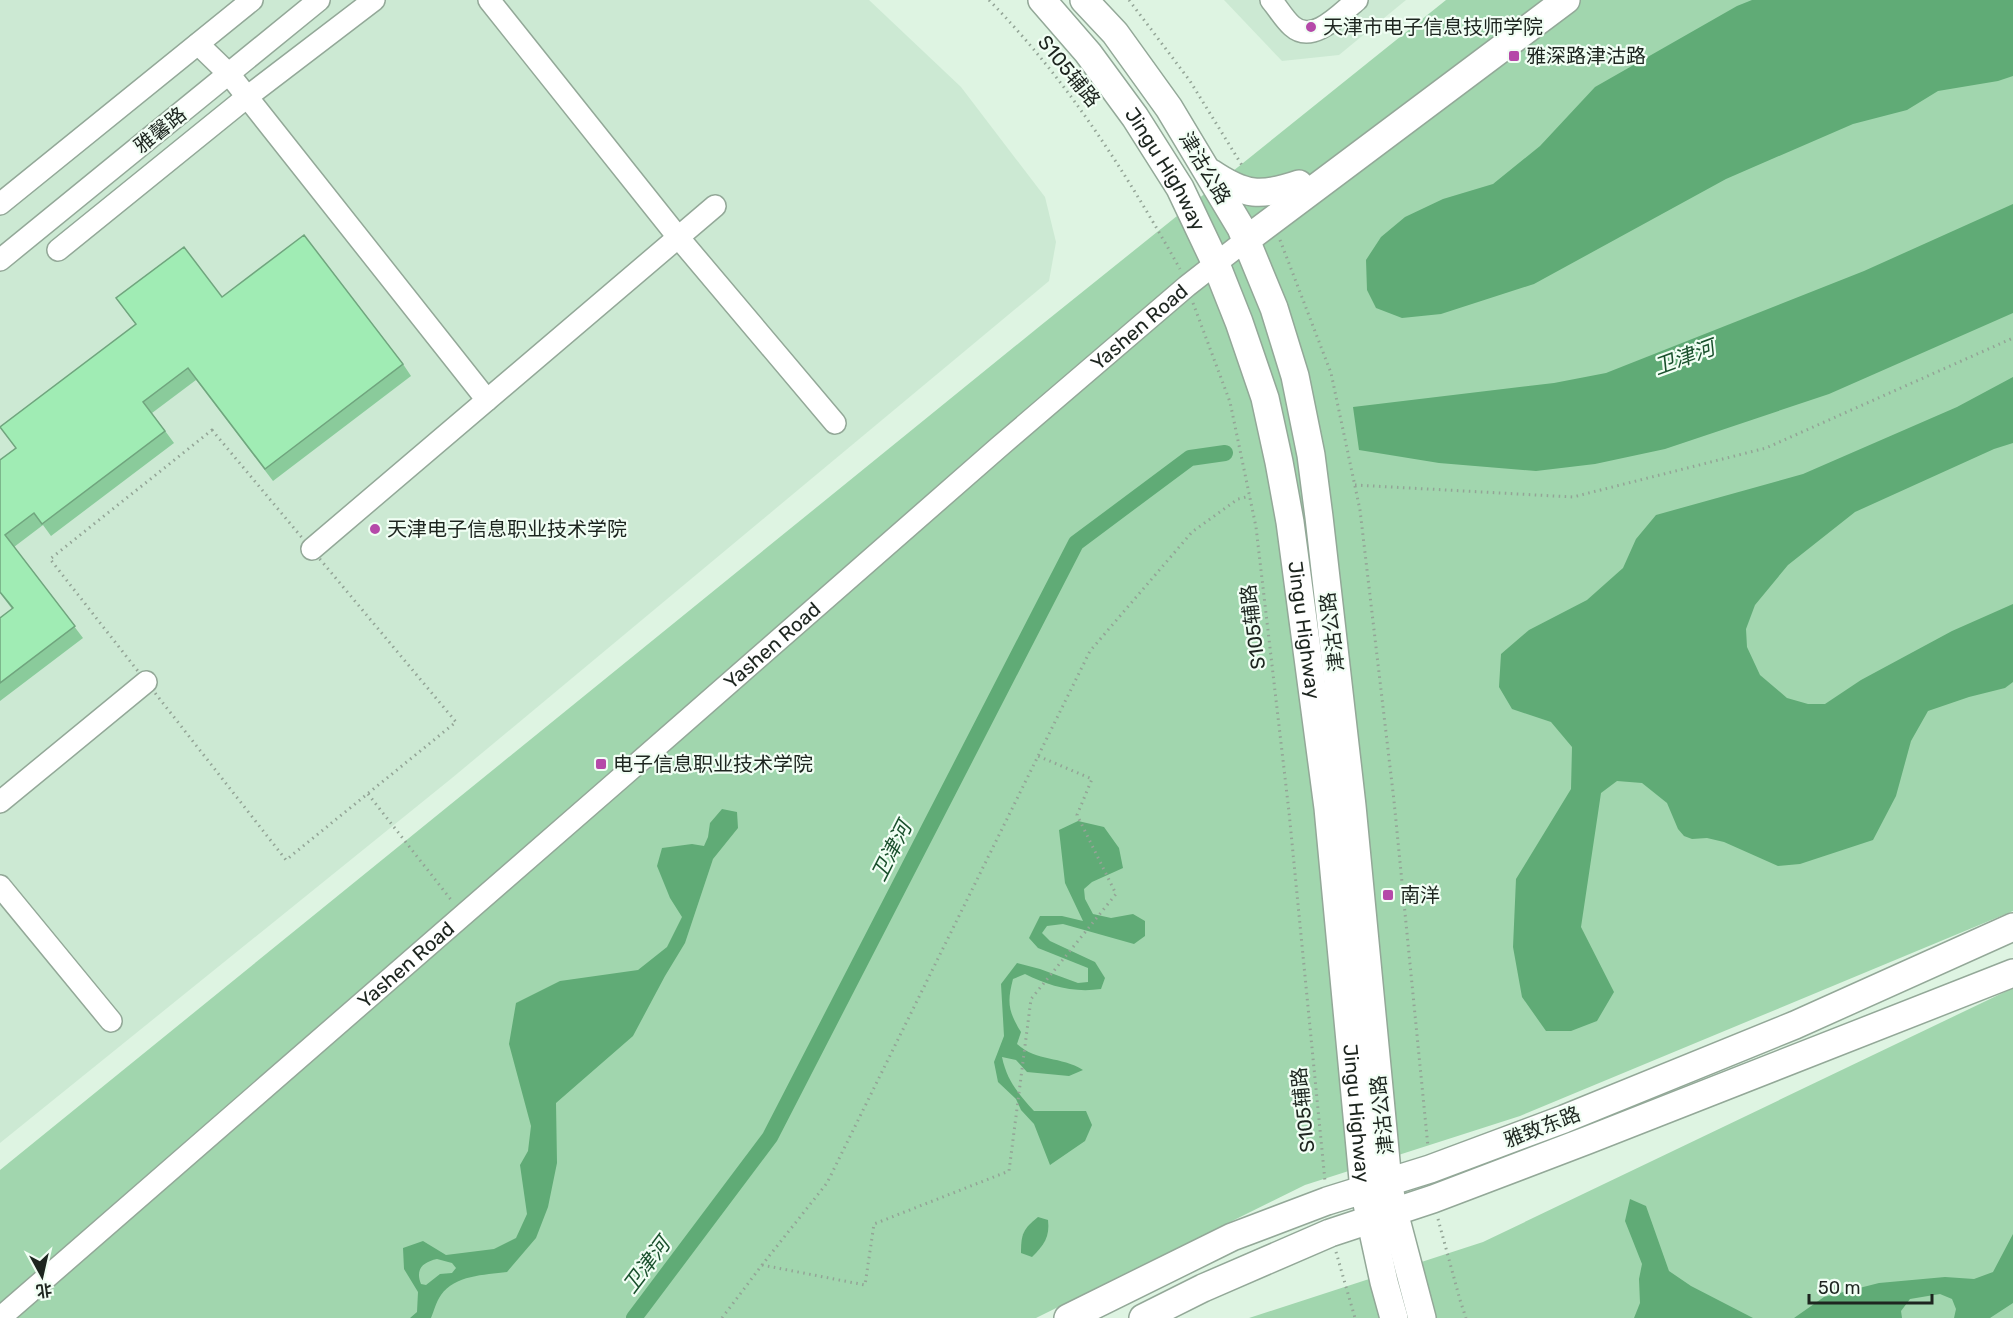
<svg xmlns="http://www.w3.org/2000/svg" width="2013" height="1318" viewBox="0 0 2013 1318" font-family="Rubik,'Noto Sans SC',sans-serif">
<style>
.built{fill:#cce9d3}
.green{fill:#a1d6ae}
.water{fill:#60ab76;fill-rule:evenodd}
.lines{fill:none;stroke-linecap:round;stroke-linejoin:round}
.canal{stroke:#60ab76;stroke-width:16}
.minor-casing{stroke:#93a898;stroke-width:24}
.major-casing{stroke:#93a898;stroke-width:30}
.path{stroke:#93a496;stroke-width:3;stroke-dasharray:1.5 4.5;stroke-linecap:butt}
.minor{stroke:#fff;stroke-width:21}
.major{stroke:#fff;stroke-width:27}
.wall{fill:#8acb9b}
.building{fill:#a0ecb4;stroke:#70a57e;stroke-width:1.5}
.poi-dot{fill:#b549a9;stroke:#f1fef4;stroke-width:2}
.labels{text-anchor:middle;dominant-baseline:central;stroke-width:4.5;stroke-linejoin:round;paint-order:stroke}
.poi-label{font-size:20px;fill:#1d251f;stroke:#f1fef4;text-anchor:start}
.street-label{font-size:20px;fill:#1d251f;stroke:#f1fef4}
.water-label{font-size:21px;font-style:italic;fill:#19502c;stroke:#f1fef4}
</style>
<rect width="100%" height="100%" fill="#def4e2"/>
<!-- built -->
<g class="built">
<polygon points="0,0 869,0 961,87 1045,197 1056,242 1049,281 452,778 0,1143"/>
<polygon points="1224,0 1406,0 1339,55 1282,61"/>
</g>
<!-- green -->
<g class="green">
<polygon points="1446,0 2013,0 2013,911 1520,1116 1305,1185 1036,1318 0,1318 0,1170 1040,326"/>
<polygon points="2013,988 2013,1318 1249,1318 1483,1242"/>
</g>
<!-- water -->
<g class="water">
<polygon points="1752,0 2013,0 2013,76 1998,81 1938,91 1907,110 1853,124 1726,179 1534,284 1441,314 1402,318 1376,308 1367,290 1366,260 1381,237 1405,217 1443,199 1493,184 1540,146 1595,87 1737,6"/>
<polygon points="2013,204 2013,313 1829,394 1665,449 1595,464 1536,471 1439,463 1359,450 1353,407 1554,383 1606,373 1864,271"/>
<polygon points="2013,377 2013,443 1994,449 1855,512 1788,565 1755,605 1746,629 1747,647 1760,675 1787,698 1808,704 1825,704 1861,680 1952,631 2013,604 2013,682 2005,688 1969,697 1928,711 1911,741 1896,796 1873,840 1800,864 1778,866 1724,842 1707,838 1692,839 1684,836 1678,829 1667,803 1642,783 1617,781 1601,793 1581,927 1614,992 1597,1021 1571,1031 1546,1031 1522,997 1513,947 1516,879 1571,789 1572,747 1551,722 1512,709 1499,687 1501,654 1529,630 1587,600 1623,568 1636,539 1656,515 1803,474 1957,407"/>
<path d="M722,809l15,3 1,16 -25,31 -28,84 -20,33 -32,60 -77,67 1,60 -9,44 -12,31 -29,34c-23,3 -52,3 -66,23 -5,7 -7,16 -10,23h-21l7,-6 1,-20 -14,-23 -1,-21 20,-7 23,14 48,-6 22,-11 11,-24 -7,-49 8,-14 3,-25 -22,-82 7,-41 44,-22 78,-11 29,-23 15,-30 -12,-19 -13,-32 5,-18 30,-4 12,2 4,-9 2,-14zM437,1259l15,4 4,5 -4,5 -12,1 -14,11 -5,-1c-6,-15 2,-22 16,-25z"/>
<path d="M1078,821l26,6 15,21 4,20 -31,14 -8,7 1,10 8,15 18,4 22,-4 12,7v15l-11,8 -71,-20 -16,2 -5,7 8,8 45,21 10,16 -4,11c-28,4 -52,-3 -76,-15l-12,5c-6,23 -5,32 8,53l-4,12c20,18 44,12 66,26l-14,6 -42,-4 -11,-12 -14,-3c5,24 16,36 32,54h52l6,14 -7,16 -35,24 -16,-41 -13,-14 -5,-11 -18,-17 -4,-20 10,-26 -3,-52 16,-21 23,6 38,14 10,-1v-14l-50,-20 -9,-10 11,-22h22l21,5 -18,-38 -6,-53z"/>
<polygon points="1630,1199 1646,1206 1669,1271 1691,1286 1753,1318 1634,1318 1640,1303 1639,1279 1642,1264 1625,1221"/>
<path d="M1038,1217l10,3c2,17 -4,25 -16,37l-11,-4c0,-19 2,-24 17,-36z"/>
<polygon points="2013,1234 2013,1303 1990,1318 1954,1318 1956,1309 1952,1299 1940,1294 1910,1299 1901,1311 1902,1318 1794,1318 1824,1297 1879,1283 1945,1277 1974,1279 1993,1272"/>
</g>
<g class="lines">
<!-- canal -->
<polyline class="canal" points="634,1318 770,1137 1076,543 1190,458 1225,453"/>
<defs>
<g id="minor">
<polyline points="489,0 678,237 835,423"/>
<path d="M1271,0c7,8 13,19 21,26 21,19 49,-13 65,-26"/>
<polyline points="198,44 229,74 487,400"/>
<polyline points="0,204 252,0"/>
<polyline points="58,250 247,97 374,0"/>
<polyline points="0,260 319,0"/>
<polyline points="312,549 715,206"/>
<polyline points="0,802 146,682"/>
<polyline points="0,886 111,1021"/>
<path id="s1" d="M0,1318l623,-542 376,-329 188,-161 59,-46"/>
</g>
<g id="major">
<path id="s2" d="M1042,0l46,53 47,64 45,71 36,76 23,58 26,76 14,64 11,60 38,286 36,382 20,92 10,36"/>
<polyline points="1084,0 1115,33 1169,108 1241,228 1274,308 1295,376 1311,455 1319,517 1352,806 1388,1182 1394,1212 1422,1318"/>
<path d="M1211,173c34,23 50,24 88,11"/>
<polyline points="1246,240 1566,0"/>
<polyline points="1068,1318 1232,1237 1327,1201 1430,1169 1564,1119 1795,1025 2013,927"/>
<polyline points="1143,1318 1203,1288 1330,1233 1433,1199 1588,1140 2013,973"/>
</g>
</defs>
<!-- minor casing -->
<use href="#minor" class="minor-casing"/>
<!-- major casing -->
<use href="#major" class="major-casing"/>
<!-- path -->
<g class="path">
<path d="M989,0c79,81 136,171 191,269"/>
<polyline points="1129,0 1190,81 1243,167"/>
<polyline points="1280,240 1331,373 1360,510 1394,801 1428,1147"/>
<polyline points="1193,303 1230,402 1256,527 1289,812 1325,1181"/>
<polygon points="212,430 456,722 286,860 50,559"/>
<polyline points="1355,485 1573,497 1766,448 2013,338"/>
<polyline points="368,794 452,901"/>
<polyline points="1438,1219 1460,1300 1466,1318"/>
<polyline points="1336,1252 1355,1318"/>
<polyline points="762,1265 865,1285 874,1224 1009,1171 1031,999 1116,894 1077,815 1092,779 1038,756"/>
<polyline points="722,1318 762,1265 827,1183 1090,651 1192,532 1238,499 1250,496"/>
</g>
<!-- minor -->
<use href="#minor" class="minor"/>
<!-- major -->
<use href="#major" class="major"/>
</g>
<!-- wall -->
<polygon class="wall" points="222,297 403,364 411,376 273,481 196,380 152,413 174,443 51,536 43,525 14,547 83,638 0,701 0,618 12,609 0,593 0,460 16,448 0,427 136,325 116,298"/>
<!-- building -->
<polygon class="building" points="304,235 403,364 265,469 188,368 143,402 165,431 42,524 34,513 5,535 75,626 0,683 0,618 13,608 0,592 0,460 16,448 0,427 136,324 116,298 184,247 222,297"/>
<!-- markers -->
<g class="poi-dot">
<circle cx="1311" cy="27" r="6"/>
<rect x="1508" y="50" width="12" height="12" rx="3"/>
<circle cx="375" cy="529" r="6"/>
<rect x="595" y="758" width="12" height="12" rx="3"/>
<rect x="1382" y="889" width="12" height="12" rx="3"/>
</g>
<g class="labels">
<!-- poi labels -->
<g class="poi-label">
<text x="1323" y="27">天津市电子信息技师学院</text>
<text x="1526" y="56">雅深路津沽路</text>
<text x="387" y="529">天津电子信息职业技术学院</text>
<text x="613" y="764">电子信息职业技术学院</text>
<text x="1400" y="895">南洋</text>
</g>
<!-- street labels -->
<g class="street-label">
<text transform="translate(1069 71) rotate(51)">S105辅路</text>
<text transform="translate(160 130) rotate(-39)">雅馨路</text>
<text transform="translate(1205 168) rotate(59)">津沽公路</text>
<text stroke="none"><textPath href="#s2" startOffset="210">Jingu Highway</textPath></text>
<text stroke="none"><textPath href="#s1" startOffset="1510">Yashen Road</textPath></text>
<text transform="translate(1253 627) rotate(-97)">S105辅路</text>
<text stroke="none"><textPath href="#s2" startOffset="696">Jingu Highway</textPath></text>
<text transform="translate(1332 632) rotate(-97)">津沽公路</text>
<text stroke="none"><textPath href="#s1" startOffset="1024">Yashen Road</textPath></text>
<text stroke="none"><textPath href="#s1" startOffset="538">Yashen Road</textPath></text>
<text transform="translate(1303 1110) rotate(-96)">S105辅路</text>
<text stroke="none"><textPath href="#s2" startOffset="1182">Jingu Highway</textPath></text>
<text transform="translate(1382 1115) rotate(-96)">津沽公路</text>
<text transform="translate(1542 1127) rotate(-21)">雅致东路</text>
</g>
<!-- water labels -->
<g class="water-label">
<text transform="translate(1684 357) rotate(-20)">卫津河</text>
<text transform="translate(891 851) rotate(-63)">卫津河</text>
<text transform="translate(646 1265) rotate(-53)">卫津河</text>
</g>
</g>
<!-- north arrow -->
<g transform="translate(42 1276) rotate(172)" stroke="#f1fef4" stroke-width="4.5" paint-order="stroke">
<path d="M0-4.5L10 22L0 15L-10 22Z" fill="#1d251f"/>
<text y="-9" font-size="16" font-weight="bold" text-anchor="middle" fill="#1d251f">北</text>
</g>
<!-- scale -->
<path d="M1809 1294v9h123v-9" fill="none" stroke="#1d251f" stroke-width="3"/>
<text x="1818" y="1294" font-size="18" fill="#1d251f" stroke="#f1fef4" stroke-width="4.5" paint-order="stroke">50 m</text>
</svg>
